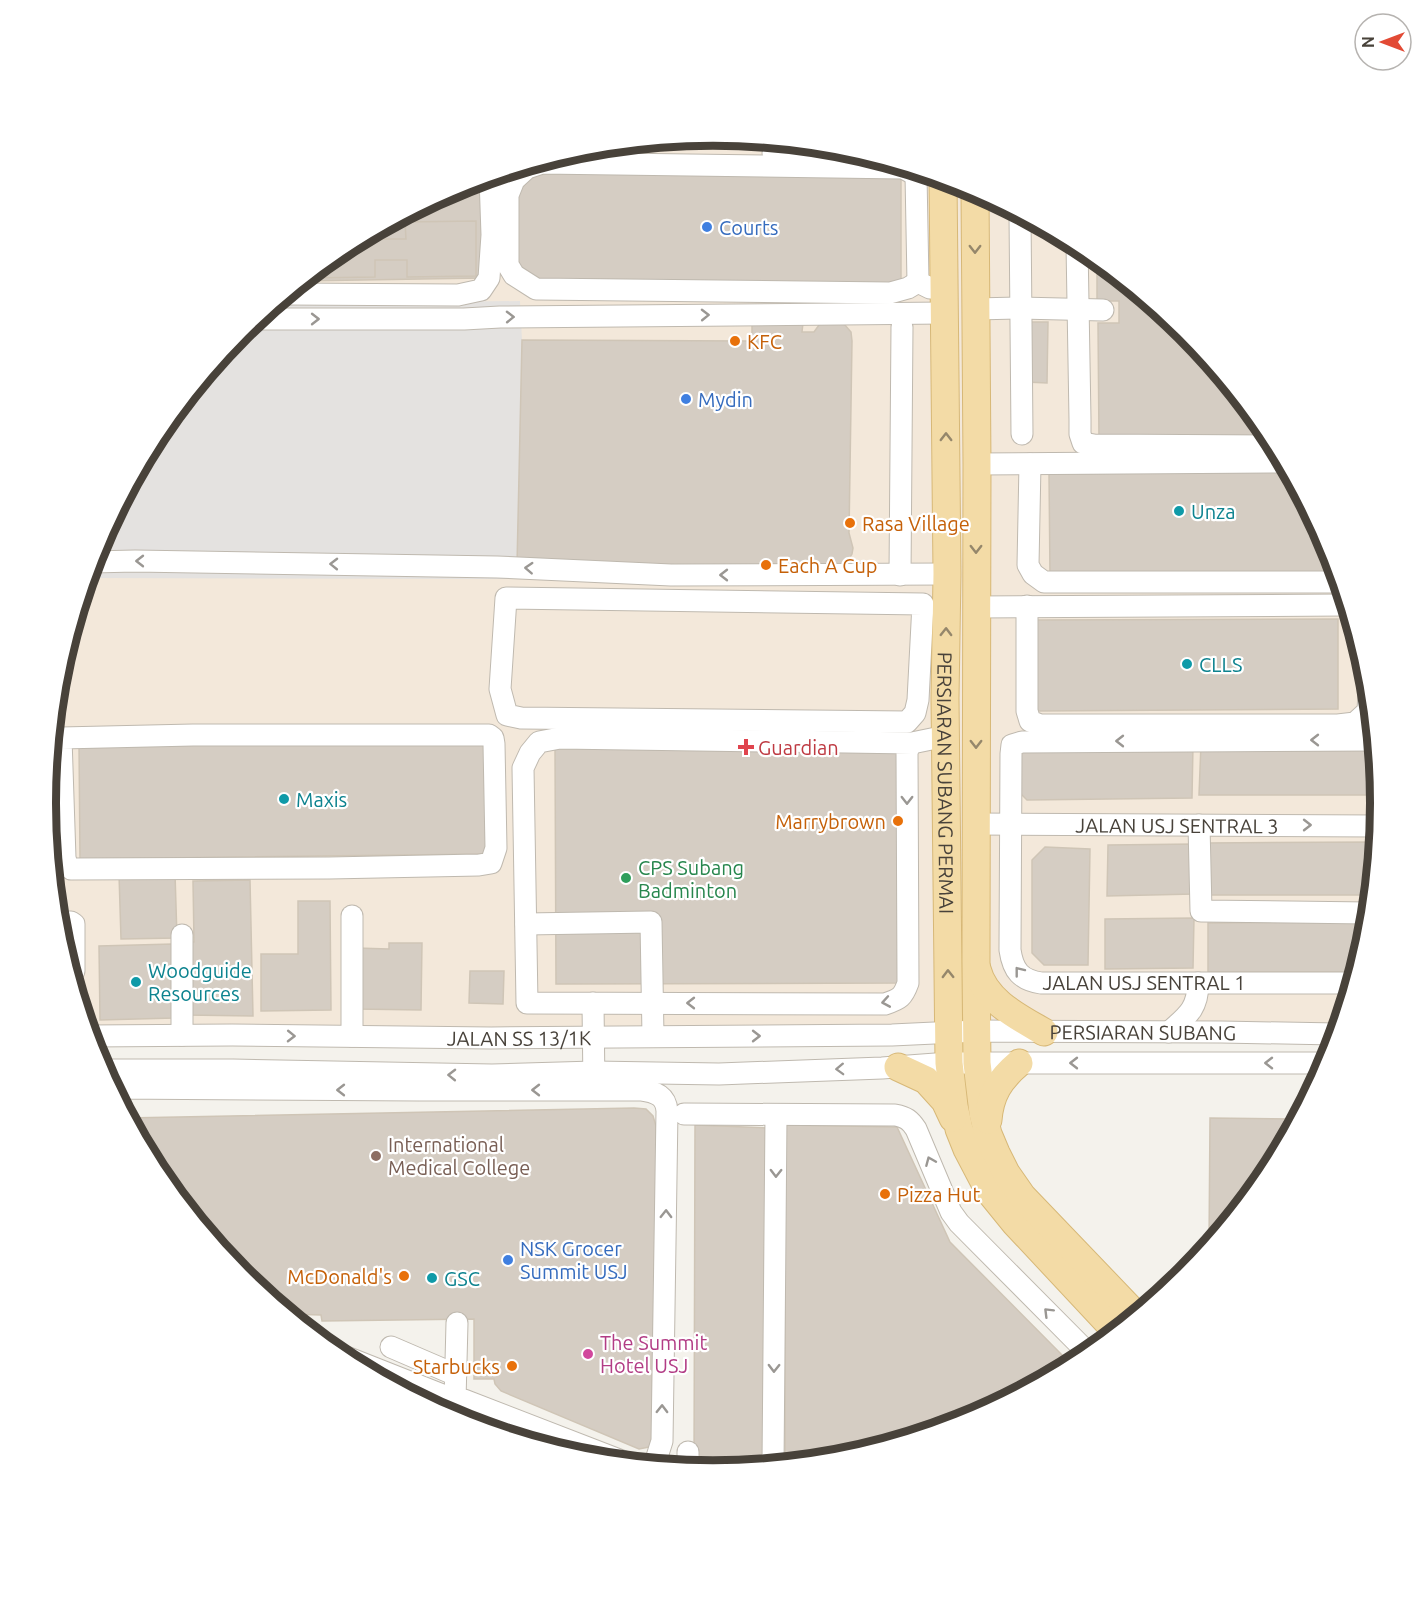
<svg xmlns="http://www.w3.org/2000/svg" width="1425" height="1607" viewBox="0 0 1425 1607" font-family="Ubuntu,sans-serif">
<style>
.commercial{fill:#f3e8da}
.parking{fill:#e4e2e0}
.building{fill:#d5cdc3;stroke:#cfc5b6;stroke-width:1.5}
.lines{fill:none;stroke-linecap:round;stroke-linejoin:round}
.minor-casing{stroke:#bfb9af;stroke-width:23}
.major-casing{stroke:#d7b877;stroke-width:29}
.minor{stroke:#fff;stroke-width:21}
.major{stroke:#f3dba6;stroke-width:27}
.oneway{stroke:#95876b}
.oneway2{stroke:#9a9793}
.shop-dot{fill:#3f7fe0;stroke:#fff;stroke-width:2}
.food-dot{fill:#e8710a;stroke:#fff;stroke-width:2}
.culture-dot{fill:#0f9aa8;stroke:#fff;stroke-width:2}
.health-dot{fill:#e0444e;stroke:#fff;stroke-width:2}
.leisure-dot{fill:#2e9e5b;stroke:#fff;stroke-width:2}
.education-dot{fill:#8d6e63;stroke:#fff;stroke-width:2}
.hotel-dot{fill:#d1479c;stroke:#fff;stroke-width:2}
.labels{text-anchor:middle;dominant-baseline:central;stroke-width:4.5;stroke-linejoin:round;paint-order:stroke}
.shop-label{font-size:20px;fill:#366cbe;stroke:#fff;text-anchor:start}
.food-label{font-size:20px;fill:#c56008;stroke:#fff;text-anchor:start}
.culture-label{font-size:20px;fill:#0d838f;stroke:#fff;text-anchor:start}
.health-label{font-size:20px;fill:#be3a42;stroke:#fff;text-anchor:start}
.street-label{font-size:20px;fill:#48423a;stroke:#fff}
.leisure-label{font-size:20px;fill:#27864d;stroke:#fff;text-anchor:start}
.education-label{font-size:20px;fill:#785e54;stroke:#fff;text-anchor:start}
.hotel-label{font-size:20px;fill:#b23c85;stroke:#fff;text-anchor:start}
.rim{fill:none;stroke:#48423a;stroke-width:8}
</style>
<rect width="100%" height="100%" fill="#f4f2ec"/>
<!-- commercial -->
<polygon class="commercial" points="713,136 843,149 968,187 1084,249 1185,332 1268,433 1329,548 1367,674 1380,804 1367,934 1339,1028 87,1030 58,933 45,803 58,673 96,548 158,432 241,331 342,248 457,187 583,149"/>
<!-- parking -->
<polygon class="parking" points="520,301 522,340 517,579 87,578 96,548 158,432 241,331 274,304"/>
<!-- building -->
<g class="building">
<polygon points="713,136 729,138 729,148 600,147"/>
<polygon points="537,171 901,171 901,283 537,283 513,259 514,196"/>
<polygon points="481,179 483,278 302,281 342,248 457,187"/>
<polygon points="476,221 476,276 407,277 407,260 375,260 375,277 309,278 309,275 342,248 374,231 374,239 406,239 405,222"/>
<polygon points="1097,260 1185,332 1268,433 1271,439 1099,440 1098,323 1119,323 1119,301 1097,301"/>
<polygon points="825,321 837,321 845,325 851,332 852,341 849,533 853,548 852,554 847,562 840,568 517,565 522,340 752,341 752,322 803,323 802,332 814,332 819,325"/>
<polygon points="1026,322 1048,322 1047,383 1026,382"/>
<polygon points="1288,471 1329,548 1336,572 1050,575 1049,474"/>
<polygon points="1338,619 1338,709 1036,711 1036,620"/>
<polygon points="488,738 489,854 80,859 79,743"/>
<polygon points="1201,744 1374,744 1379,795 1199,795"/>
<polygon points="1193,745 1192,798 1027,800 1015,788 1013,746"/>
<polygon points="555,748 897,748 898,983 556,984"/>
<polygon points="1376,842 1371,895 1205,895 1206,843"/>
<polygon points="1195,844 1194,894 1107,896 1108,845"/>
<polygon points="1045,847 1090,849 1088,965 1044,965 1032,953 1032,860"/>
<polygon points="175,873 177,938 121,939 119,874"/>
<polygon points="250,880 253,1016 186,1015 185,942 194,942 193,881"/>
<polygon points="298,901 330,901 331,1010 261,1011 261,954 298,954"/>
<polygon points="1194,918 1193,968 1105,969 1105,919"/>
<polygon points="1368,922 1367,934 1356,972 1208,972 1208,923"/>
<polygon points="389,943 422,943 421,1010 356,1009 357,948 389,949"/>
<polygon points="172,944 174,1018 100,1020 99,946"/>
<polygon points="470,971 504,971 503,1004 469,1003"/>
<polygon points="634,1108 646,1109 653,1116 656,1126 658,1331 656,1440 649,1447 639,1449 501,1391 495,1384 494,1379 474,1379 474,1319 322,1321 321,1315 288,1314 282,1309 282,1306 277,1306 241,1276 240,1259 227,1259 157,1174 127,1118"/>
<polygon points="1210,1118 1297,1119 1267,1175 1209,1246"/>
<polygon points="695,1125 771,1128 764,1466 712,1471 694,1469"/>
<polygon points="785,1125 897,1127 950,1242 1072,1365 968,1420 842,1458 785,1464"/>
</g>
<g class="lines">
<defs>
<g id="minor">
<polyline points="773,153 802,152 812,146"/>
<polyline points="920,172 916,175 918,282 930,288"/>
<polyline points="916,175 903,168 542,163 527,168 514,180 508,195 508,265 514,275 536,289 890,293 908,288 918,282"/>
<polyline points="1020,214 1022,434"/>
<polyline points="1077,245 1080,419 1080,434 1083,443 1094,445 1274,446"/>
<polyline points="286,294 458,295 481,290 489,278 492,235 490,177"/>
<polyline points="975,309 1020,308 1103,310"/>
<polyline points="256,319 464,319 500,317 945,313"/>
<polyline points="977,464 1283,462"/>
<polyline points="1030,464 1028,565 1033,574 1044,582 1340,582"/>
<polyline points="92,562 135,561 497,567 671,575 947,574"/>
<polyline points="900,575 902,327"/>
<polygon points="506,598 923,604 918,700 915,713 907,722 521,718 507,715 500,689"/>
<polyline points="1027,606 1027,711 1030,721 1040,725 1338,725 1355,723 1368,711 1369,691"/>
<polyline points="976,607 1346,605"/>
<polyline points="51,739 61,738 193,735 489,735 493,738 494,744 496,848 491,863 479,865 329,868 71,869 67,865 65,858 61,738"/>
<path d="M912,743l-5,8 1,232c-5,14 -8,16 -23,21l-358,-1 -4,-235 7,-15 9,-11 21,-4 352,5 34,-7"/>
<path id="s1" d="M976,824l402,2"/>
<polyline points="1199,825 1201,911 1369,913"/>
<polyline points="352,916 352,1036"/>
<polyline points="57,922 71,922 74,924 74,971"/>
<polyline points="526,924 651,922 653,1036"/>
<polyline points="182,935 182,1035"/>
<path d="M1352,983h-311c-20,-3 -28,-12 -31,-33l1,-196 1,-9 10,-3 352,-2"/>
<polyline points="593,1003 594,1087"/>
<path d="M1169,1032c18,-16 29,-23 29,-49"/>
<path id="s2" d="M89,1036l143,-1 259,3 401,-3 85,-4 244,1 116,2"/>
<polyline points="102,1070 233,1070 492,1075 594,1072 719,1074 882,1068 949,1063 1327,1063"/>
<path d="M112,1090l2,-2 306,2h222c14,2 24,6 25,21l-5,330 -6,19 -4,5"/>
<path d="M684,1114l211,1c11,2 15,5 21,14l35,83 8,11 130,131"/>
<polyline points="391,1347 456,1375"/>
<polyline points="336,1353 455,1400 457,1323"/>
<polyline points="448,1415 451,1405 455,1400 464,1400 627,1463"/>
<polyline points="773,1465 776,1115"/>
<polyline points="688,1469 688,1452"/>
</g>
<g id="major">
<path id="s3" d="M943,179l4,395 -2,124 4,365 5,43 5,23 8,20 22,42 26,32 101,108"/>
<polyline points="975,191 977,464 976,962 977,1063 983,1113 988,1134 996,1153 1006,1173 1022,1196 1136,1315"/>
<path d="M977,969c8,32 41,48 67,63"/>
<polyline points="898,1067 926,1080 945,1101 953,1118"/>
<path d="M988,1120c2,-26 12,-41 31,-57"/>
</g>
</defs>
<!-- minor casing -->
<use href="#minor" class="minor-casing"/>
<!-- major casing -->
<use href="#major" class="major-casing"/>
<!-- minor -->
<use href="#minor" class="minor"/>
<!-- major -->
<use href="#major" class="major"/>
</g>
<!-- one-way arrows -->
<defs><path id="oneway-chevron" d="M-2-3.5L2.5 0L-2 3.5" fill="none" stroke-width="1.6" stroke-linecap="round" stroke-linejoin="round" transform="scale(1.5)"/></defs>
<g class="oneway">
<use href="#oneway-chevron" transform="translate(975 249) rotate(90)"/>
<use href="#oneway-chevron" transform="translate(946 437) rotate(-90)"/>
<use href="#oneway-chevron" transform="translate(976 549) rotate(90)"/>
<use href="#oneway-chevron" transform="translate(946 632) rotate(-89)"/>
<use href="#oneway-chevron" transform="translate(976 744) rotate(90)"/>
<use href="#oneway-chevron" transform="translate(948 974) rotate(-91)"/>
</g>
<g class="oneway2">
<use href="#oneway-chevron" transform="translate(705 315) rotate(-1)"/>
<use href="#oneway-chevron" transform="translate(510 317) rotate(-1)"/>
<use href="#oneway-chevron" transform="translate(315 319)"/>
<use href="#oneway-chevron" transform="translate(140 561) rotate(-180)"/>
<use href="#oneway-chevron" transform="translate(334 564) rotate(-179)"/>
<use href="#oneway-chevron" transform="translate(529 568) rotate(-177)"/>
<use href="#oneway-chevron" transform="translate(724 575) rotate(180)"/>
<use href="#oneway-chevron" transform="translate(1315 740) rotate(180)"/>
<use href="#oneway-chevron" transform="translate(1120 741) rotate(180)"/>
<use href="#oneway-chevron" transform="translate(907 800) rotate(90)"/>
<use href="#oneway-chevron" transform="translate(1307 825)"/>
<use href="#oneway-chevron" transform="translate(1019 971) rotate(-128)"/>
<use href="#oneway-chevron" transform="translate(886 1002) rotate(170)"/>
<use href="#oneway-chevron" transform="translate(691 1003) rotate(-180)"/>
<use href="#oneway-chevron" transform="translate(291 1036) rotate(1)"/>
<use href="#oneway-chevron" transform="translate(756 1036)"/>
<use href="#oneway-chevron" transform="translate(1074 1063) rotate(-180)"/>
<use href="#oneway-chevron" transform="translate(1269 1063) rotate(-180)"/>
<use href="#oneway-chevron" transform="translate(840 1069) rotate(178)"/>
<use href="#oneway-chevron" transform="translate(452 1075) rotate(-179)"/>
<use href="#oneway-chevron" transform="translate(341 1090) rotate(-180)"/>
<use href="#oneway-chevron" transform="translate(536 1090) rotate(180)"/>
<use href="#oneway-chevron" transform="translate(930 1161) rotate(-113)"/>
<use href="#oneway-chevron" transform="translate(776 1173) rotate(91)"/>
<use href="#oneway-chevron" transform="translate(666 1214) rotate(-89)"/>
<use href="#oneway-chevron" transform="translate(1048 1312) rotate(-135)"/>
<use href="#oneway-chevron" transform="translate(774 1368) rotate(91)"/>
<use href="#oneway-chevron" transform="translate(662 1409) rotate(-89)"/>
</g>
<!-- markers -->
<g class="shop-dot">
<circle cx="707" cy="227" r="6"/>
<circle cx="686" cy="399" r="6"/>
<circle cx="508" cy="1260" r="6"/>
</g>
<g class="food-dot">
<circle cx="735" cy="341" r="6"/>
<circle cx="850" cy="523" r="6"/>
<circle cx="766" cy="565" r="6"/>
<circle cx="898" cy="821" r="6"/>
<circle cx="885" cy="1194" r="6"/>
<circle cx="404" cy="1276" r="6"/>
<circle cx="512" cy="1366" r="6"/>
</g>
<g class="culture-dot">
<circle cx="1179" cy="511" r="6"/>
<circle cx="1187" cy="664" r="6"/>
<circle cx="284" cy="799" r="6"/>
<circle cx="136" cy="982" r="6"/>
<circle cx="432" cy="1278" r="6"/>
</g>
<path class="health-dot" d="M743 738h6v6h6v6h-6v6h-6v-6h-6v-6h6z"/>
<circle class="leisure-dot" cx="626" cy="878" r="6"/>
<circle class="education-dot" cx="376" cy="1156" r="6"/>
<circle class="hotel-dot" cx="588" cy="1354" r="6"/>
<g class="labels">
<!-- shop labels -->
<g class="shop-label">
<text x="719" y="227">Courts</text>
<text x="698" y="399">Mydin</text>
<text x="520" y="1248">NSK Grocer<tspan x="520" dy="23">Summit USJ</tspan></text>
</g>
<!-- food labels -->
<g class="food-label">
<text x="747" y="341">KFC</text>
<text x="862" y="523">Rasa Village</text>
<text x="778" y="565">Each A Cup</text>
<text x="886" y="821" text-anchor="end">Marrybrown</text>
<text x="897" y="1194">Pizza Hut</text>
<text x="392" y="1276" text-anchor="end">McDonald's</text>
<text x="500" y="1366" text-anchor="end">Starbucks</text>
</g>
<!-- culture labels -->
<g class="culture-label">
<text x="1191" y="511">Unza</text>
<text x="1199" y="664">CLLS</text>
<text x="296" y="799">Maxis</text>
<text x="148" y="970">Woodguide<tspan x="148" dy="23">Resources</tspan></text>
<text x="444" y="1278">GSC</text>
</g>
<!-- health labels -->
<g class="health-label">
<text x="758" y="747">Guardian</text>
</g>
<!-- street labels -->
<g class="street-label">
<text stroke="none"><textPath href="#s3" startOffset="604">PERSIARAN SUBANG PERMAI</textPath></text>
<text stroke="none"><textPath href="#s1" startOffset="201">JALAN USJ SENTRAL 3</textPath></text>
<text x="1144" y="982">JALAN USJ SENTRAL 1</text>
<text stroke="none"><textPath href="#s2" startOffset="1054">PERSIARAN SUBANG</textPath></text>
<text stroke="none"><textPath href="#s2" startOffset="430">JALAN SS 13/1K</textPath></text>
</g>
<!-- leisure labels -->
<g class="leisure-label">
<text x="638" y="867">CPS Subang<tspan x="638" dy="23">Badminton</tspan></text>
</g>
<!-- education labels -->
<g class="education-label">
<text x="388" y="1144">International<tspan x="388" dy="23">Medical College</tspan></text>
</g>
<!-- hotel labels -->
<g class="hotel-label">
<text x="600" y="1342">The Summit<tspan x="600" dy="23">Hotel USJ</tspan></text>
</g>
</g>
<!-- crop -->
<path d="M0 0H1425V1607H0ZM56 803a657 657 0 1 1 1314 0a657 657 0 1 1-1314 0Z" fill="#fff" fill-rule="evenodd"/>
<path class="rim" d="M56 803a657 657 0 1 1 1314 0a657 657 0 1 1-1314 0Z"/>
<!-- north arrow -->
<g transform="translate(1383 42) rotate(270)"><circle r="28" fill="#ffffff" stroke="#b6b3b0" stroke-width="1.5"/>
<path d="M0-4.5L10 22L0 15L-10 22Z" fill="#e24a35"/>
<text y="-9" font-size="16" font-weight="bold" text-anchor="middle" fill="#48423a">N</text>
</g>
</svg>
